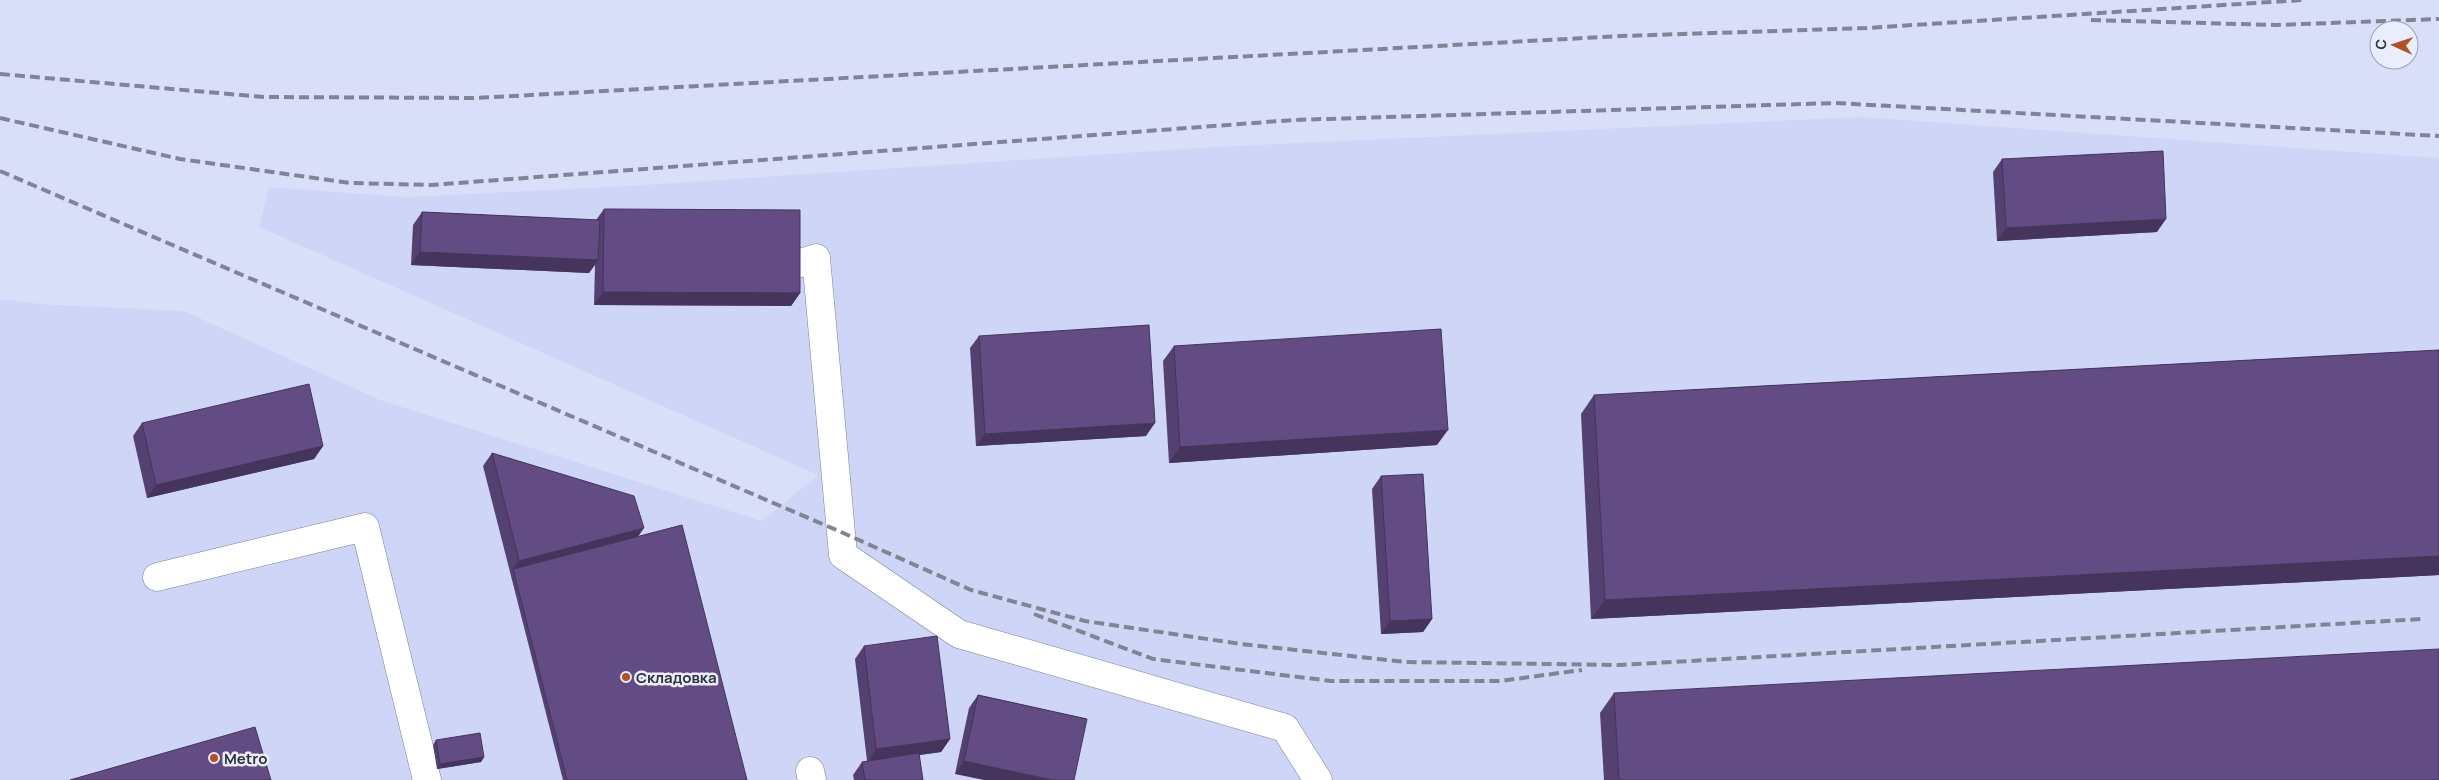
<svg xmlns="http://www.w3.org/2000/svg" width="2439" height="780" viewBox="0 0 2439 780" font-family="Manrope,sans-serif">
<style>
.built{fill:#cfd5f7}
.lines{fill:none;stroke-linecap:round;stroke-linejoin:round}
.minor-casing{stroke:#7b8098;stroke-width:29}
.minor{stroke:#fff;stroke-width:28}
.rail{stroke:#808495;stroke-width:4;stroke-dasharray:10 5;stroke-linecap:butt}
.wall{fill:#554072}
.shaded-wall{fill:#45345c}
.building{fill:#634b84;stroke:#45345c}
.poi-dot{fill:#b65120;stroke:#e9edfd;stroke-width:2}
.labels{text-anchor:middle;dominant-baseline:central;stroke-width:5;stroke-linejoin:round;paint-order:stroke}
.poi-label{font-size:15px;font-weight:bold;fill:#2f313b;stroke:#e9edfd;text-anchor:start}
</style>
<rect width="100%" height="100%" fill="#dadff9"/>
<!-- built -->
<polygon class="built" points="1860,117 2439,158 2439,780 0,780 0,299 40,304 184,311 380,400 762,521 818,475 259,227 269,187 406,197 629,186 1213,147"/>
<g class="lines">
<defs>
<g id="minor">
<polyline points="791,266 816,258 843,555 959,634 1285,728 1318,780"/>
<polyline points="157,577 365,527 427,780"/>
<polyline points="810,771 812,780"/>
</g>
</defs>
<!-- minor casing -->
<use href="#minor" class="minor-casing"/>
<!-- minor -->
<use href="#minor" class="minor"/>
<!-- rail -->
<g class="rail">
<polyline points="2091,20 2276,25 2439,19"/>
<polyline points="0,74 264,97 476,98 1621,36 1867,28 2302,0"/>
<polyline points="0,118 180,159 350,183 431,185 1293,120 1835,103 2439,136"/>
<polyline points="0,171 841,532 971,590 1085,621 1241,644 1406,662 1620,665 2422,619"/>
<polyline points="1034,614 1153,659 1331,681 1500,681 1582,670"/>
</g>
</g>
<!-- wall -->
<g class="wall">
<polygon points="2002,159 2157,232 1997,241 1993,172"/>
<polygon points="604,209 800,293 791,306 594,305 595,265 589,273 411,265 413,225 422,212 596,220"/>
<polygon points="979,336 1146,436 976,446 970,348"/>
<polygon points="1174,346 1437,445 1169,463 1163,361"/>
<polygon points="2439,350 2439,575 1591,619 1581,414 1594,395"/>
<polygon points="142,423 323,446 314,459 147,498 133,436"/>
<polygon points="492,453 639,537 747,780 563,780 483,466"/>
<polygon points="1381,476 1432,619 1423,632 1381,634 1372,489"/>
<polygon points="864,646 950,739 941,752 919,755 923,780 854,780 853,775 862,762 867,761 855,659"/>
<polygon points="1614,693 2439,780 1604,780 1600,713"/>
<polygon points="978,695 1087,719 955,774 969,708"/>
<polygon points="436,740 484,757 481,762 437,769 433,745"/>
</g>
<!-- shaded-wall -->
<g class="shaded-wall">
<polygon points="2166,219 2157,232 1997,241 2006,228"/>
<polygon points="420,252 598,260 589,273 411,265"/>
<polygon points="603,292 800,293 791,306 594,305"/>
<polygon points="1155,423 1146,436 976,446 985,434"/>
<polygon points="1448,430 1437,445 1169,463 1180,447"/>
<polygon points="323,446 314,459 147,498 156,485"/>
<polygon points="644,528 635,541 513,569 510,573 519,561"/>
<polygon points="2439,556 2439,575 1591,619 1605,600"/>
<polygon points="1432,619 1423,632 1381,634 1390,621"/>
<polygon points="950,739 941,752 868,762 876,749"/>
<polygon points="484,757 481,762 437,769 440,764"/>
<polygon points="964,761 1053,780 984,780 955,774"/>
</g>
<!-- building -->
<g class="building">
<polygon points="2163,151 2166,219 2006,228 2002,159"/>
<polygon points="604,209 800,210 800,293 603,292"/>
<polygon points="422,212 600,220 598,260 420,252"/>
<polygon points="1149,325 1155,423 985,434 979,336"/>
<polygon points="1441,329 1448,430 1180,447 1174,346"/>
<polygon points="2439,350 2439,556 1605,600 1594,395"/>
<polygon points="309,384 323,446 156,485 142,423"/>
<polygon points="492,453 634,496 644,528 519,561"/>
<polygon points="1423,474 1432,619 1390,621 1381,476"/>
<polygon points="682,525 747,780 567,780 513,569"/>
<polygon points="937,636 950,739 876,749 864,646"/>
<polygon points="2439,649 2439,780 1619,780 1614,693"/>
<polygon points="978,695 1087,719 1074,780 1053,780 964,761"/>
<polygon points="255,727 271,780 70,780"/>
<polygon points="480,733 484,757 440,764 436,740"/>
<polygon points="919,753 923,780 865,780 862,762"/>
</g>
<!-- markers -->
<g class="poi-dot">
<circle cx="626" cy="677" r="5"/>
<circle cx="214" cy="758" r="5"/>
</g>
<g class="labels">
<!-- poi labels -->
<g class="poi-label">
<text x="636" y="677">Складовка</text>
<text x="224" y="758">Metro</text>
</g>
</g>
<!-- north arrow -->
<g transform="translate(2394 45) rotate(273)"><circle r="24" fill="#e9edfd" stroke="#9fa2af"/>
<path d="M0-4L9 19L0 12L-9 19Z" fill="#b65120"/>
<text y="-8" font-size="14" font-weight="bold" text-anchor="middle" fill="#2f313b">С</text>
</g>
</svg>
